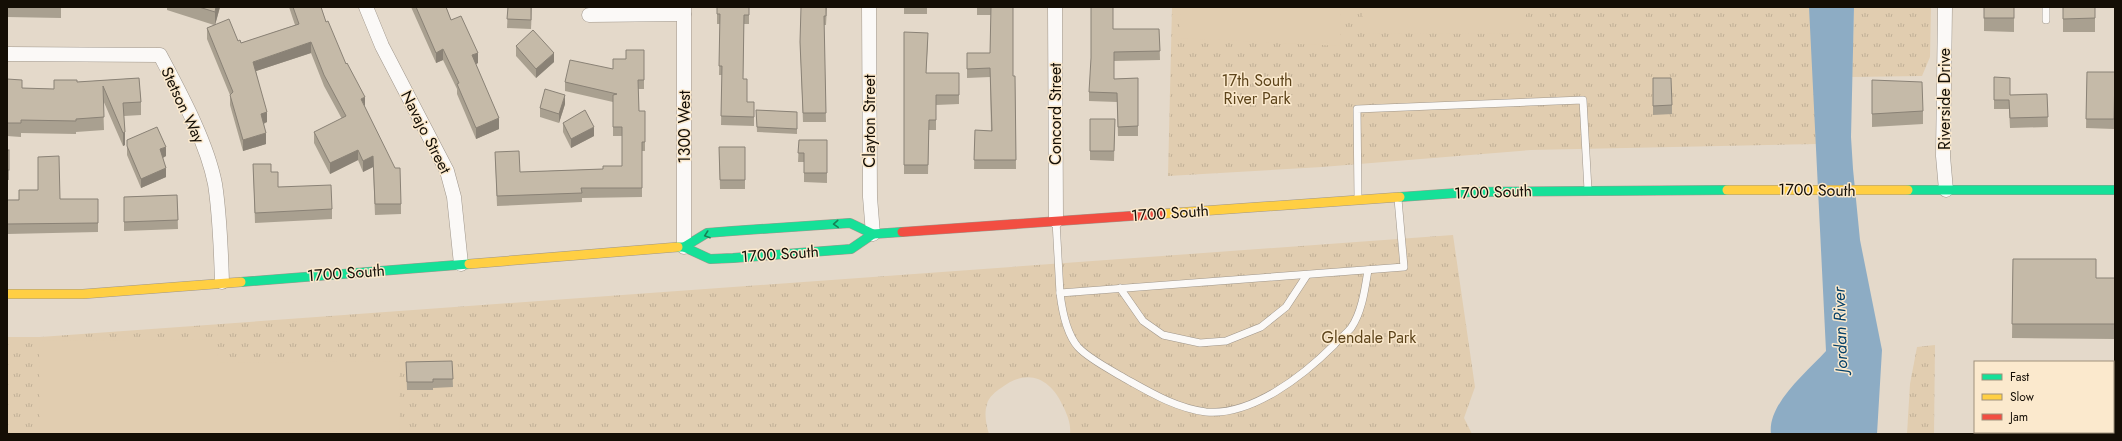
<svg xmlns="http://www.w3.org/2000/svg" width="2122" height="441" viewBox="0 0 2122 441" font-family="Jost,sans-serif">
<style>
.grass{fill:url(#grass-tufts)}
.pitch{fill:#e1cdb0}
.water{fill:#8dacc4}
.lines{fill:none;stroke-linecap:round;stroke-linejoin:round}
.lane-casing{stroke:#9f968b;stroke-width:8}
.street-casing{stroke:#9f968b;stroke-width:15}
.fast-casing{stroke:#9f968b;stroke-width:10}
.slow-casing{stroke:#9f968b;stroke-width:10}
.jam-casing{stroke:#9f968b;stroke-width:10}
.lane{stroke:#fbf9f7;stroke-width:7}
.street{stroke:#fbf9f7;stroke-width:14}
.fast{stroke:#16e098;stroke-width:9}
.slow{stroke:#ffcf43;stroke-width:9}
.jam{stroke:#f24e42;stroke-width:9}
.wall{fill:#a9a090}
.shaded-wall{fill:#8a8276}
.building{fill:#c5baa8;stroke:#8a8276}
.oneway{stroke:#158256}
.labels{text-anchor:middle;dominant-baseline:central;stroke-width:3;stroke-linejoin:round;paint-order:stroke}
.park-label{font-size:16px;fill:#5c431a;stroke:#fbe9cd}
.street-label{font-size:16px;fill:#140e05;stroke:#fbe9cd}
.water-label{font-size:17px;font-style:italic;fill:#054169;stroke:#fbe9cd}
</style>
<defs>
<pattern id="grass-tufts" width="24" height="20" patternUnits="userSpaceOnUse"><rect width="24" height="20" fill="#e1cdb0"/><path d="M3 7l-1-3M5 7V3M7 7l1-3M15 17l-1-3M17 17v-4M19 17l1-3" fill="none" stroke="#c0af96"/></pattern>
</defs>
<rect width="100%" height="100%" fill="#e4d9ca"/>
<!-- grass -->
<g class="grass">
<polygon points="1172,7 1817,7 1817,144 1531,150 1322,167 1168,176"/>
<polygon points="1854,7 1931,7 1930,57 1922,76 1852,77"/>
<path d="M1453,235l22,152 -11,31 8,16h-402c1,-10 -2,-17 -6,-26 -13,-30 -36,-41 -63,-20 -5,3 -13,10 -14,16 -3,10 -1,20 2,30h-982v-97h33z"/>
<polygon points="1935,345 1934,434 1907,434 1910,384 1917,347"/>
</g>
<!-- pitch -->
<g class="pitch">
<polygon points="1181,7 1341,7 1340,46 1179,38"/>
<polygon points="1363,7 1526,7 1526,34 1363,33"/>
<polygon points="217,339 218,363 399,361 400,434 40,434 39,341"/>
</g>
<!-- water -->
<path class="water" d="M1809,7h45l-3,130 2,32 7,71 22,110 -5,84h-106c-4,-30 36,-62 55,-83z"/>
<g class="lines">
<defs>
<g id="lane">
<polyline points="2046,7 2046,20"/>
<polyline points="1358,198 1357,109 1583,100 1588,190"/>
<polyline points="1056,221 1060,293 1404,267 1398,199"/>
<polyline points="1120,288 1143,321 1163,335 1200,343 1226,341 1261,327 1286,307 1307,275"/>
<path d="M1060,293c2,17 6,40 18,54 11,12 33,23 48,32 25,14 50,29 80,33 46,4 97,-36 128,-67 5,-6 12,-11 17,-17 11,-16 14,-39 17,-58"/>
</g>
<g id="street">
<polyline points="366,7 382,46 447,171 454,197 461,264"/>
<polyline points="684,7 684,247"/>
<polyline points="869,7 870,197 873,234"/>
<polyline points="1055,7 1056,221"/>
<polyline points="1945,7 1943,156 1946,190"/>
<polyline points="589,15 684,14"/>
<path d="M7,54l153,1c20,38 47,87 55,129 5,32 6,66 7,98"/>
</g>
<g id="fast">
<polyline points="1908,190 2115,190"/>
<polyline points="1400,197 1471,192 1727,190"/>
<polyline points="678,247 684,247 707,233 732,231 850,223 873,234 902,232"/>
<polyline points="684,247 710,259 733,258 851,249 873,234"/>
<polyline points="241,282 469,264"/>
</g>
<g id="slow">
<polyline points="1727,190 1908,190"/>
<polyline points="1159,214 1400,197"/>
<polyline points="469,264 678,247"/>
<polyline points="7,294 83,294 241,282"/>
</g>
<polyline id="jam" points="902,232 1159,214"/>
</defs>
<!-- lane casing -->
<use href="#lane" class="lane-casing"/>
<!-- street casing -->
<use href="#street" class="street-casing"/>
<!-- fast casing -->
<use href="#fast" class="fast-casing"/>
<!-- slow casing -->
<use href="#slow" class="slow-casing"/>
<!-- jam casing -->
<use href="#jam" class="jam-casing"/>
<!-- lane -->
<use href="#lane" class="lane"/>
<!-- street -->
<use href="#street" class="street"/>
<!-- fast -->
<use href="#fast" class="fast"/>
<!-- slow -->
<use href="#slow" class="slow"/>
<!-- jam -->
<use href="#jam" class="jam"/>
</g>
<!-- wall -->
<g class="wall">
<polygon points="7,7 96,7 61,8 61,18 7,17"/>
<polygon points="167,7 220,7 215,25 241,43 295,25 289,7 321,7 326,22 365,107 401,204 401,214 375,215 373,167 363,172 358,160 330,174 314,143 314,132 342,119 324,86 311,53 256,71 267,122 264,124 266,144 243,151 230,105 230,95 207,39 207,28 214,25 167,10"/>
<polygon points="411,7 446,7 451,20 478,63 476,64 499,129 476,139 457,94 457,89 443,60 436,63"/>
<polygon points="508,7 532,7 531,29 507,28"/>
<polygon points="717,7 749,7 749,24 744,24 743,79 747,102 754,102 754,126 721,125 722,75 719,75 720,24 717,24"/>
<polygon points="827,7 826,25 824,25 826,122 803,122 800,42"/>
<rect x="904" y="7" width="23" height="7"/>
<polygon points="977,7 1013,7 1013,76 1015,76 1016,169 974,169 975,130 991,131 990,77 967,78 967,53 990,53 991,15 977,15"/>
<polygon points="1984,7 2014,7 2014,32 1984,31"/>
<rect x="2063" y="7" width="32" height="25"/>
<polygon points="1113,29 1159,29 1160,60 1114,61 1114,79 1138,78 1138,136 1118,136 1117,102 1089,101 1089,92"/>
<polygon points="904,32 928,42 926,73 959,73 959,104 936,105 936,130 929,130 928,174 904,174"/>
<polygon points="516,46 554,62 536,78 516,56"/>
<polygon points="644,50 644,89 638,89 639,111 645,111 645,151 642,151 642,197 582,198 582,202 497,206 495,152 520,172 603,169 622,166 622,136 613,136 613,102 565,91 565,82 613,69 626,59"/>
<polygon points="2087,72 2115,72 2114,129 2086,128"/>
<polygon points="1994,77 2010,95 2047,94 2048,127 2010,128 2009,109 1994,109"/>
<polygon points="139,78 141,102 141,115 124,116 125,145 123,146 103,100 104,130 76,132 76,134 21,133 21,137 7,136 7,79 22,88 54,89 77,82"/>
<polygon points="1653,78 1672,105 1672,114 1653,115"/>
<polygon points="1872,80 1923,111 1923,124 1872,127"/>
<polygon points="565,104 559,123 540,117 540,108"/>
<polygon points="756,110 797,112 797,134 757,132"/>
<polygon points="1090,119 1115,119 1114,161 1090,160"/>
<polygon points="563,123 594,136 571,148 563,132"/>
<polygon points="127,140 166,156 163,158 166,177 141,188 127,155"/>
<polygon points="799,140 827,140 827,183 804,182 804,162 798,162"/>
<polygon points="719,147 745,147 745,189 720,189"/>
<rect x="7" y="150" width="2" height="30"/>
<polygon points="253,164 271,172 278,187 332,209 332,219 255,223"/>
<polygon points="177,195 178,229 124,231 124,197"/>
<polygon points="60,199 98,199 98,232 7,234 7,200"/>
<polygon points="2013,259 2096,278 2115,278 2115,339 2012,338"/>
<polygon points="452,361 453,387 433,388 433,390 407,390 406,362"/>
</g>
<!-- shaded-wall -->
<g class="shaded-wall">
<polygon points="216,7 220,7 215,25 215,12"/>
<polygon points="311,42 311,53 253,72 253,62"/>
<polygon points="443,49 443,60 436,63 436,53"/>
<polygon points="478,53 478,63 472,66 472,55"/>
<polygon points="554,53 554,62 536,78 536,69"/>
<polygon points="565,95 565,104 559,123 559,114"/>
<polygon points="365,97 365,107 361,99"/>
<polygon points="267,112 267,122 261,124 261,114"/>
<polygon points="499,118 499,129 476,139 476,128"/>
<polygon points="594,127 594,136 571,148 571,139"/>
<polygon points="125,132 125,145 123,146 123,133"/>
<polygon points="266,133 266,144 243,151 243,140"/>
<polygon points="166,147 166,156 160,159 160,149"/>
<polygon points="358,150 358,160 330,174 330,163"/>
<polygon points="373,156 373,167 363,172 363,161"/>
<polygon points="166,168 166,177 141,188 141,179"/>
</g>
<!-- building -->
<g class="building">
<polygon points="199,7 216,7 215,12"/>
<polygon points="293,7 321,7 326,22 328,21 346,64 347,63 365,97 361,99 395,168 400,168 401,204 375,204 373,156 363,161 358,150 330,163 314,132 346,116 324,75 311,42 253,62 267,112 261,114 266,133 243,140 230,95 233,92 207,28 229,19 238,41 240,40 241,43 299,24"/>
<polygon points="416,7 446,7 451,20 461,16 478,53 472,55 499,118 476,128 457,84 459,83 443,49 436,53"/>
<polygon points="508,7 531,7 531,20 507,19"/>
<polygon points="717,7 749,7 749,15 744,15 743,79 747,79 747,102 754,102 754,117 721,116 722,66 719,66 720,14 717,14"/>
<polygon points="801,7 826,7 826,16 824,16 826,113 803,113 800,42"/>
<polygon points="991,7 1013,7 1013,76 1015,76 1016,160 974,160 975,130 992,131 990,68 967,69 967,53 990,53"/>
<polygon points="1091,7 1113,7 1113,29 1159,29 1160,51 1114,52 1114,79 1138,78 1138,126 1118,127 1117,93 1089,92 1091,58"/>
<rect x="1984" y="7" width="30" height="11"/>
<polygon points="2063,7 2095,7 2095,18 2063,19"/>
<polygon points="533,30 554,53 536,69 516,46"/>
<polygon points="904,32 928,33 926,73 959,73 959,95 936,95 936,120 929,120 928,165 904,165"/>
<polygon points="626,50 644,50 644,80 638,80 639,111 645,111 645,142 642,142 642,188 581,188 582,193 497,196 495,152 519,151 520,172 603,169 603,166 622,166 622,127 613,127 613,95 617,94 565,82 570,60 613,69 613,59 626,59"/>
<polygon points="2087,72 2115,72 2114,119 2086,119"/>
<polygon points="1994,77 2010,78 2010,95 2047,94 2048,117 2010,118 2009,100 1994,100"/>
<polygon points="139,78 141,102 123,103 125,132 123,133 103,86 104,117 76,119 76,121 21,120 21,123 7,123 7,79 22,80 22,88 54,89 54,80 77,80 77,82"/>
<polygon points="1653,78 1671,78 1672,105 1653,106"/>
<polygon points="1872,80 1922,82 1923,111 1872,114"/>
<polygon points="545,89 565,95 559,114 540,108"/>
<polygon points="585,110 594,127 571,139 563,123"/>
<polygon points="756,110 797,112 797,129 757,127"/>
<polygon points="1090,119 1115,119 1114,151 1090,151"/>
<polygon points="157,127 166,147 160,149 166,168 141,179 127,146 127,140"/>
<polygon points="799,140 827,140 827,173 804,173 804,153 798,153"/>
<polygon points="719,147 745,147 745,180 720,180"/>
<rect x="7" y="150" width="2" height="20"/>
<polygon points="59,156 60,199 98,199 98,223 7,224 7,200 19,200 19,190 38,190 38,157"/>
<polygon points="253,164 271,164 271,172 278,172 278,187 331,185 332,209 255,213"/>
<polygon points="177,195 178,220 124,222 124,197"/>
<polygon points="2013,259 2096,259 2096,278 2115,278 2115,324 2012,324"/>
<polygon points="452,361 453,379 433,379 433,382 407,382 406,362"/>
</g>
<!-- one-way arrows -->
<defs><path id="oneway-chevron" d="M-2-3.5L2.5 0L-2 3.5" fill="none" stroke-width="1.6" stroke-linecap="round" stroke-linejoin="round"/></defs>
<g class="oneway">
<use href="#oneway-chevron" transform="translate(836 224) rotate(176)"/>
<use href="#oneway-chevron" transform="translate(707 235) rotate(161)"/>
</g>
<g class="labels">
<!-- park labels -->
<g class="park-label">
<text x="1257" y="80">17th South<tspan x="1257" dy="18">River Park</tspan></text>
<text x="1369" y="337">Glendale Park</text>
</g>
<!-- street labels -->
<g class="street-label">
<text transform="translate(1944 99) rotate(-90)">Riverside Drive</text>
<text transform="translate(183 105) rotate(65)">Stetson Way</text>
<text transform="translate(1055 114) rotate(-90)">Concord Street</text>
<text transform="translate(869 121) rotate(-90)">Clayton Street</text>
<text transform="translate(684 127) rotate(-90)">1300 West</text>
<text transform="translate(426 132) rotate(63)">Navajo Street</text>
<text transform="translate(1817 190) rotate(1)">1700 South</text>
<text transform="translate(1493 192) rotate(-2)">1700 South</text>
<text transform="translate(1170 213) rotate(-4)">1700 South</text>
<text transform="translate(780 254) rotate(-4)">1700 South</text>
<text transform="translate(346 273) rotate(-4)">1700 South</text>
</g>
<!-- water labels -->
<g class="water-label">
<text transform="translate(1840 330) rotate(-92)">Jordan River</text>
</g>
</g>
<!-- border -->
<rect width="2122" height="441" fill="none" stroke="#140e05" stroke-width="16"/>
<!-- legend -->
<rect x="1974" y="361" width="140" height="72" fill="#fbe9cd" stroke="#9f917d"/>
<rect x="1982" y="374" width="20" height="6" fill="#16e098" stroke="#9f917d"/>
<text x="2010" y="381" font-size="12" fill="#140e05">Fast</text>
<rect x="1982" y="394" width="20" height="6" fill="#ffcf43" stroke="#9f917d"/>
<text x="2010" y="401" font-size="12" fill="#140e05">Slow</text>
<rect x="1982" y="414" width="20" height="6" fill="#f24e42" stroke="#9f917d"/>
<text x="2010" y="421" font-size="12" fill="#140e05">Jam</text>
</svg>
